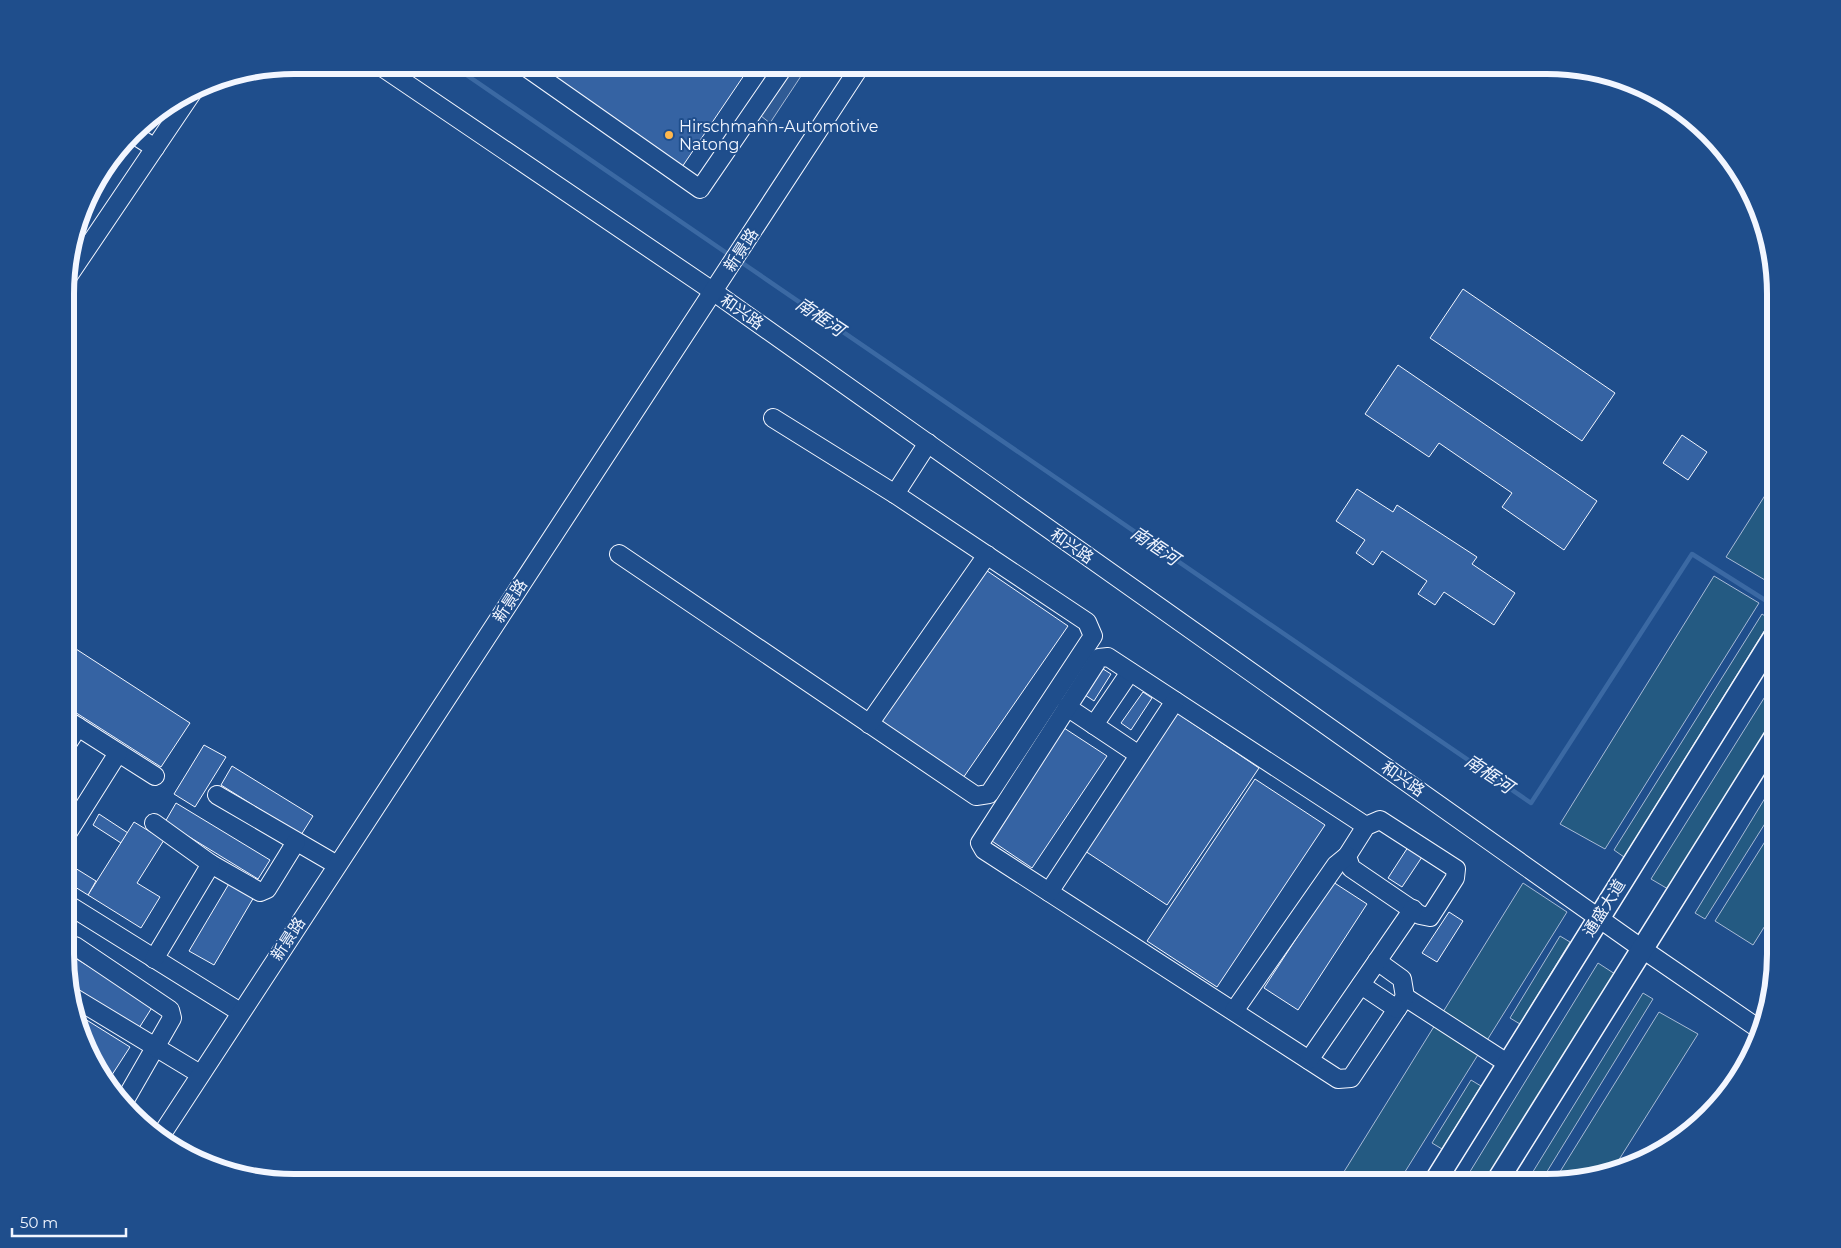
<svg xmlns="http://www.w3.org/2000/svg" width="1841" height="1248" viewBox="0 0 1841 1248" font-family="Montserrat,'Noto Sans SC',sans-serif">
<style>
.grass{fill:#245a82;stroke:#a8bbd7}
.parking{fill:#305b95;stroke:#a8bbd7}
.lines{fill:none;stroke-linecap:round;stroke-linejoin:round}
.stream{stroke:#3b69a3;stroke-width:4.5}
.building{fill:#3563a3;stroke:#f2f6ff}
.minor-casing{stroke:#f2f6ff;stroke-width:20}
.major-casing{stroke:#f2f6ff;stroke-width:24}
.minor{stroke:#1f4e8c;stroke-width:18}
.major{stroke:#1f4e8c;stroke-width:21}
.poi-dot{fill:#ffb74d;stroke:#1f4e8c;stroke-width:2}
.labels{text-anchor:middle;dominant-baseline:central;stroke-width:4;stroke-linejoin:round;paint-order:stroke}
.poi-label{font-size:16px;fill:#f2f6ff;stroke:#1f4e8c;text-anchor:start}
.street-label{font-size:16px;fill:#f2f6ff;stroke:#1f4e8c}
.water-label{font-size:18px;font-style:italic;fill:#f2f6ff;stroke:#1f4e8c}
.rim{fill:none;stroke:#f2f6ff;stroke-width:6}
</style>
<rect width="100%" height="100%" fill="#1f4e8c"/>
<!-- grass -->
<g class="grass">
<polygon points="1776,478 1776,575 1770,583 1726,557"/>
<polygon points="1714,576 1759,603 1605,849 1560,824"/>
<polygon points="1762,614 1771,620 1624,857 1614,850"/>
<polygon points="1776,679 1776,716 1668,889 1651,879"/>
<polygon points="1773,785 1776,786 1776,806 1705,919 1695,913"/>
<polygon points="1776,824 1776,908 1753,945 1715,921"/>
<polygon points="1523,883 1567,912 1398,1183 1337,1183"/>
<polygon points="1560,936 1570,942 1520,1024 1510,1018"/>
<polygon points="1598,963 1615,974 1485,1183 1463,1183"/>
<polygon points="1643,993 1653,999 1540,1183 1526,1183"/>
<polygon points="1659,1012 1698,1034 1615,1166 1562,1183 1553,1183"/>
<polygon points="1471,1080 1481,1086 1442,1149 1432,1143"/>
</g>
<!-- parking -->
<polygon class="parking" points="796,65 805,70 770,123 761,116"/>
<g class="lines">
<!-- stream -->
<g class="stream">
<polyline points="452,65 731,256"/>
<polyline points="738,260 1531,803 1692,554 1776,607"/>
</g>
</g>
<!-- building -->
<g class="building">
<polygon points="533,65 751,65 682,167"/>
<polygon points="1463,289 1615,393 1582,441 1430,338"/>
<polygon points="1398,365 1597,501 1564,550 1502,507 1512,493 1439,443 1429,457 1365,414"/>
<polygon points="1682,435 1707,452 1688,480 1663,463"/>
<polygon points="1357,489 1393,512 1397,505 1477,557 1472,564 1515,593 1494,625 1444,592 1435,605 1418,594 1427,581 1382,551 1373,565 1356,553 1365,540 1336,521"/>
<polygon points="980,566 1068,626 963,778 875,718"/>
<polygon points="76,649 190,723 161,767 67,707 67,663"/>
<polygon points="1100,667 1111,674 1094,701 1082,693"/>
<polygon points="1143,692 1152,698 1131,730 1121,723"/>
<polygon points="1174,711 1259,768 1167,905 1082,849"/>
<polygon points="1061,726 1107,756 1032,868 986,837"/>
<polygon points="204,745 226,757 195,807 174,794"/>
<polygon points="232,766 313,816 301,835 221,785"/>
<polygon points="1255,779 1325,825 1217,987 1147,941"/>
<polygon points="176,803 270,860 258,879 165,822"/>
<polygon points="99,814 128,833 121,843 93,825"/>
<polygon points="134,822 164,840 137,883 160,897 141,928 88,895"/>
<polygon points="1410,844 1424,854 1402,887 1388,878"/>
<polygon points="67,863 96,881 88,895 67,882"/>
<polygon points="230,882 254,897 214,965 189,951"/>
<polygon points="1333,882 1367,904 1298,1010 1264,988"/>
<polygon points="1449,912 1463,921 1437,962 1422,953"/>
<polygon points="67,953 153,1006 139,1028 67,983"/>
<polygon points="77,1014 130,1047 108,1081 96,1069"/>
</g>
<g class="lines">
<defs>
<g id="minor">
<polyline points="379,65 714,292 1641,948 1762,1031"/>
<polyline points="523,65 700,189 785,65"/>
<polyline points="133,134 155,148"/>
<polyline points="67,278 194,90"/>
<polyline points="895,494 928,443"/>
<polyline points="619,554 976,796 989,794 1093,636 1087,622 895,494 773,418"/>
<polyline points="1067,707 1139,755"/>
<polyline points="67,720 155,776"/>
<polyline points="869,724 987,555"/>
<polyline points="1094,725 1130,672"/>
<polyline points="67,744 78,727"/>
<polyline points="217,795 337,865"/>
<polyline points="154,823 211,864 260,892 267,889 296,842"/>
<polyline points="1366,826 1347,856 1351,868 1420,915 1430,917 1455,878 1456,869 1380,820 1366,826 1108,657 1099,658 980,843 984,850 1338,1079 1351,1078 1405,997 1507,1063"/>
<polyline points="67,834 118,753"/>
<polyline points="1049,892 1175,701"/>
<polyline points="67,904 240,1012"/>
<polyline points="75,946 170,1010 172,1018 125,1100"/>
<polyline points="154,959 211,864"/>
<polyline points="1377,961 1402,979 1405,997"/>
<polyline points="1361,985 1397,1009"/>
<polyline points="71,996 200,1074"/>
<polyline points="1234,1011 1336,865 1347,856"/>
<polyline points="1309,1060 1413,909"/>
<polyline points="160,1137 861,65"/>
</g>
<g id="major">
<polyline points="1434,1183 1776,634"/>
<polyline points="1496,1183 1776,735"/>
</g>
</defs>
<!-- minor casing -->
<use href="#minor" class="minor-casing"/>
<!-- major casing -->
<use href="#major" class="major-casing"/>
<!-- minor -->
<use href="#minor" class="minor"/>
<!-- major -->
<use href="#major" class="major"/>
</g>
<!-- markers -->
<circle class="poi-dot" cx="669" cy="135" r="5"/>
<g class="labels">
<!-- poi labels -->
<g class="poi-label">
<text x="679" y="126">Hirschmann-Automotive<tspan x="679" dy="18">Natong</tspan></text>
</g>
<!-- street labels -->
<g class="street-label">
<text transform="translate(741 250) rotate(-57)">新景路</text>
<text transform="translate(742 312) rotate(35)">和兴路</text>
<text transform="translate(1072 546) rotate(35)">和兴路</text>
<text transform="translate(510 601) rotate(-57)">新景路</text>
<text transform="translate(1403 779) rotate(35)">和兴路</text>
<text transform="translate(1604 908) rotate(-58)">通盛大道</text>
<text transform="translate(288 939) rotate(-57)">新景路</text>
</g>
<!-- water labels -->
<g class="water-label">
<text transform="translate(820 317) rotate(34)">南框河</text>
<text transform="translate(1155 546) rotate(34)">南框河</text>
<text transform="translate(1489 774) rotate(34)">南框河</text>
</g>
</g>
<!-- crop -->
<path d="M0 0H1841V1248H0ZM294 74H1547A220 220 0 0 1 1767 294V954A220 220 0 0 1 1547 1174H294A220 220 0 0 1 74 954V294A220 220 0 0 1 294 74Z" fill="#1f4e8c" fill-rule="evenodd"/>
<path class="rim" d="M294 74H1547A220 220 0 0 1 1767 294V954A220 220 0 0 1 1547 1174H294A220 220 0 0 1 74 954V294A220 220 0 0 1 294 74Z"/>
<!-- scale -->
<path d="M12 1228v8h114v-8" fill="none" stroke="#f2f6ff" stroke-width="2.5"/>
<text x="20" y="1228" font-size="15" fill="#f2f6ff" stroke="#1f4e8c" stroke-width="4" paint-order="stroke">50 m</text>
</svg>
